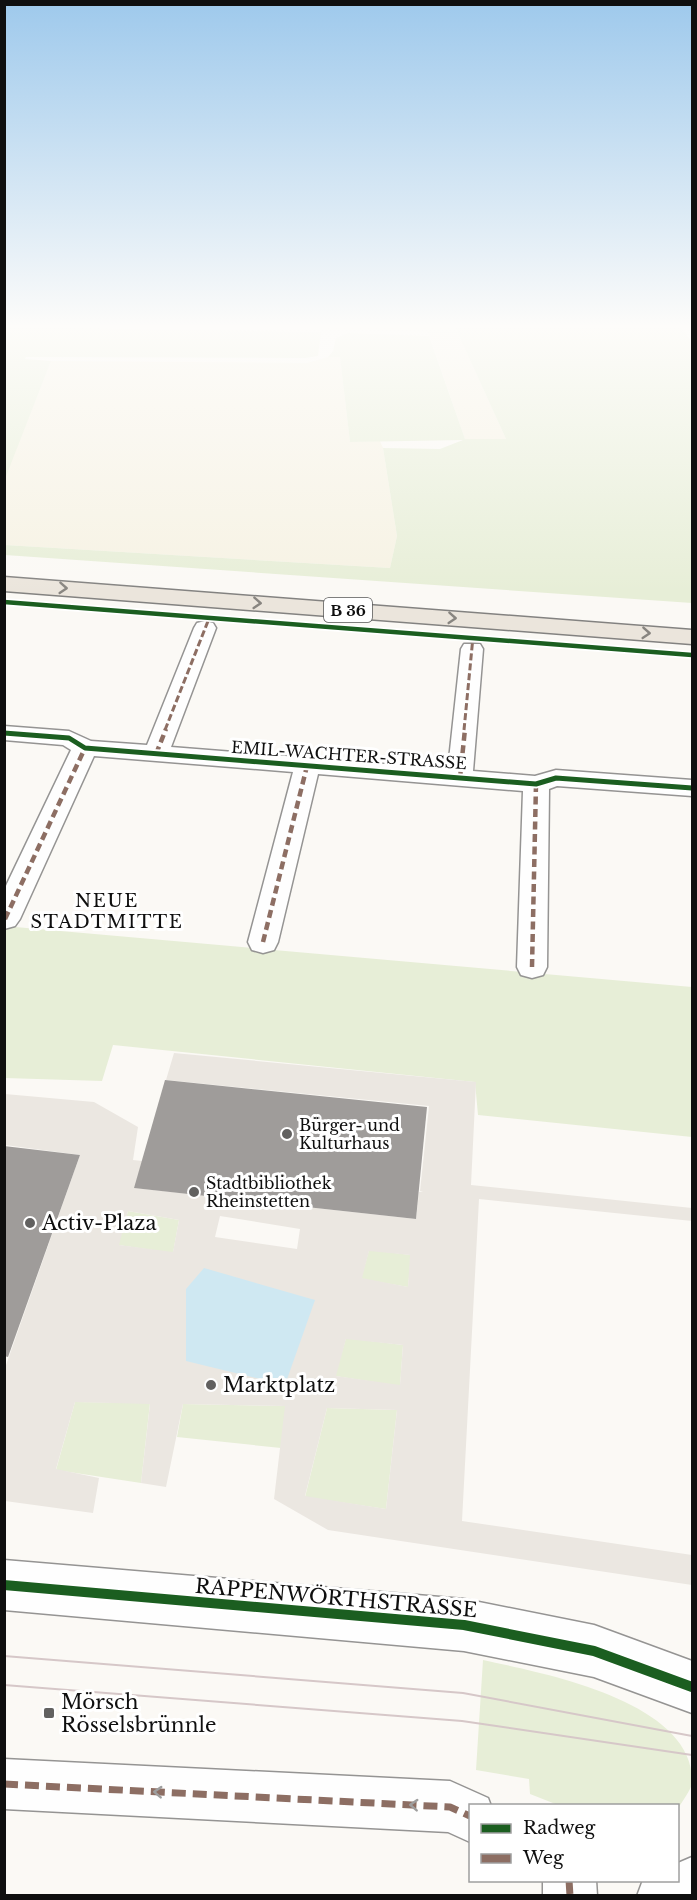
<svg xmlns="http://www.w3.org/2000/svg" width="697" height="1900" viewBox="0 0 697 1900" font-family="'Libre Baskerville',serif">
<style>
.farmland{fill:#f6f2e3}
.green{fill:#e7eed7}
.plaza{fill:#ebe7e1;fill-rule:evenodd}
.water{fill:#cfe8f2}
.building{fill:#9f9c9a}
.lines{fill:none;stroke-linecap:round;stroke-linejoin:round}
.minor-casing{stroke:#959493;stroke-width:3}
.tertiary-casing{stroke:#959493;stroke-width:3}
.primary-casing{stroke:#838280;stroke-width:3}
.minor{fill:#fefefe;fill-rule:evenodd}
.tertiary{fill:#fefefe;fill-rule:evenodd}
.primary{fill:#ebe5dc;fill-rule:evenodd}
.tram{stroke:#d6c7c8;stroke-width:2}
.quiet-far2{stroke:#8d6e63;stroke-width:3;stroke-dasharray:7 3;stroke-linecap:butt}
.quiet-far1{stroke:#8d6e63;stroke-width:4.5;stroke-dasharray:8 4.5;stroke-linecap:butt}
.quiet{stroke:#8d6e63;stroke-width:7;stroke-dasharray:14 7;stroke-linecap:butt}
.cycleway-far2-casing{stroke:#fff;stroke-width:8}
.cycleway-far1-casing{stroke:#fff;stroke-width:9}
.cycleway-casing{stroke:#fff;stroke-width:14}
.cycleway-far2{stroke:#1b5e20;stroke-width:4.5}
.cycleway-far1{stroke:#1b5e20;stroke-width:5}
.cycleway{stroke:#1b5e20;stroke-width:10}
.oneway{stroke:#888580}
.oneway2{stroke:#9e9e9e}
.poi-dot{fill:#626160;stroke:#fff;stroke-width:2}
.labels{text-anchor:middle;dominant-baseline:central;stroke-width:6;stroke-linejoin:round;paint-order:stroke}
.shield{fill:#fff;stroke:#575757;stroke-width:1.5}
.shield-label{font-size:15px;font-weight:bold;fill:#0f0f0f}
.street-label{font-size:16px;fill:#0f0f0f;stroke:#fff}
.poi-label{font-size:16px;fill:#0f0f0f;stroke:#fff;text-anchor:start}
.neighbourhood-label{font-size:18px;letter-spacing:1.5px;fill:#0f0f0f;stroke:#fff}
.near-poi-label{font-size:20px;fill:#0f0f0f;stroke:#fff;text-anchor:start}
.near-street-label{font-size:20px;fill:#0f0f0f;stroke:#fff}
</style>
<rect width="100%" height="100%" fill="#fbf9f5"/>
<!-- farmland -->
<g class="farmland">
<polygon points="275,327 455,327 506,439 465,439 428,332"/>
<polygon points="340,356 350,442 380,441 383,448 397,536 390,568 5,545 4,479 51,361 307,363 328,357"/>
</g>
<!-- green -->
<g class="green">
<polygon points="5,327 321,332 318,356 305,358 26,357 25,359 51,361 5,479"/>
<polygon points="455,327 681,327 692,342 692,603 5,555 5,545 390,568 397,536 383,448 440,449 463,440 350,442 340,357 328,357 333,351 336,338 348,333 429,336 465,439 506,439"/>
<polygon points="4,926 692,987 692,1137 478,1115 475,1082 113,1045 102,1081 5,1078"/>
<polygon points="128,1211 179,1220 173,1253 118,1245"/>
<polygon points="369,1250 411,1255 408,1287 361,1279"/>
<polygon points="346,1338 403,1345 400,1386 335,1376"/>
<polygon points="75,1402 150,1403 141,1483 56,1470"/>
<polygon points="183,1404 286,1406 281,1448 177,1437"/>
<polygon points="327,1408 397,1410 386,1509 305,1497"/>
<path d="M483,1660c54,12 214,40 209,124 -2,7 -9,16 -13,23l-121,-2 -28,-11 -1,-15 -53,-9z"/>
</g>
<!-- plaza -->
<path class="plaza" d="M174,1053l302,29 -5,103 221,23v13l-213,-22 -17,322 230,34v30l-364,-55 -54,-31 11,-93 -102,-2 -17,83 -25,-4 9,-79 -75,-2 -19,67 43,9 -6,35 -88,-12v-133l75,-213 -75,-10v-51l89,8 44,25 -5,33 9,1 -7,27 281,31 3,-27h4l-3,-1 9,-85 -263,-26zM128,1211l51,9 -6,32 -54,-7zM220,1216l80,13 -3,20 -82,-12zM369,1251l41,4 -2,32 -46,-9zM346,1339l57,6 -3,40 -64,-9zM327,1408l70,2 -11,99 -81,-13z"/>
<!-- water -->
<polygon class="water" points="204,1268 315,1300 285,1385 186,1361 186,1289"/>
<!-- building -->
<g class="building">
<polygon points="165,1080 427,1107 416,1219 134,1188"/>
<polygon points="4,1146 80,1155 8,1357 4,1356"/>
</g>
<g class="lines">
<defs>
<g id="minor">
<polygon points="205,621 213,623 216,628 171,747 448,769 461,649 464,644 480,644 483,649 473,771 535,776 556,770 692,780 692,796 557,786 549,789 547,967 543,975 532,978 521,975 517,967 523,791 318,774 278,942 274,950 263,953 252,950 248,942 293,772 94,756 20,919 15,926 4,929 4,890 71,750 63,745 4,740 4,726 69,731 91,741 147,745 194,628 197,623"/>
<polygon points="4,1759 450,1781 488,1798 491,1806 470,1806 470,1842 448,1832 4,1809"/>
<polygon points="692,1857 692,1896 637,1896 643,1880 678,1880 678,1863"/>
<polygon points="543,1880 596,1880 597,1896 543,1896"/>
</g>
<polygon id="tertiary" points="4,1560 464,1599 594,1625 692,1661 692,1713 594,1677 464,1651 4,1610"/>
<polygon id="primary" points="4,577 692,630 692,644 4,591"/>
</defs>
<!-- minor casing -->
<use href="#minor" class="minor-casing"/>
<!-- tertiary casing -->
<use href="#tertiary" class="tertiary-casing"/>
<!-- primary casing -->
<use href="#primary" class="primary-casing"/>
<!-- minor -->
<use href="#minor" class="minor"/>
<!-- tertiary -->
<use href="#tertiary" class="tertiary"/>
<!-- primary -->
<use href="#primary" class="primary"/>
<!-- tram -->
<g class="tram">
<polyline points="4,1656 463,1693 692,1736"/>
<polyline points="4,1685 462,1721 692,1755"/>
</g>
<!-- quiet-far2 -->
<g class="quiet-far2">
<polyline points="165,730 210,616"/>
<polyline points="464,730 473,637"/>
</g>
<!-- quiet-far1 -->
<g class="quiet-far1">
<polyline points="156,754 166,729"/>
<polyline points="460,778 465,729"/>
<polyline points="5,919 85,748"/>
<polyline points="263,942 307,766"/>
<polyline points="532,967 536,784"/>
</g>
<!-- quiet -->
<g class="quiet">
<polyline points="4,1784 450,1807 470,1816"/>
<polyline points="569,1880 570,1896"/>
</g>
<defs>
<polyline id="cycleway-far2" points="4,602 692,655"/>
<polyline id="cycleway-far1" points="4,733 69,738 85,748 536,784 556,778 692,788"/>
<polyline id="cycleway" points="4,1585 464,1625 594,1651 692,1687"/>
</defs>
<!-- cycleway-far2 casing -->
<use href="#cycleway-far2" class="cycleway-far2-casing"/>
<!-- cycleway-far1 casing -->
<use href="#cycleway-far1" class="cycleway-far1-casing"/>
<!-- cycleway casing -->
<use href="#cycleway" class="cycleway-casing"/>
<!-- cycleway-far2 -->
<use href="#cycleway-far2" class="cycleway-far2"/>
<!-- cycleway-far1 -->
<use href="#cycleway-far1" class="cycleway-far1"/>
<!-- cycleway -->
<use href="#cycleway" class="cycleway"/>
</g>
<!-- one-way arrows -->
<defs><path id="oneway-chevron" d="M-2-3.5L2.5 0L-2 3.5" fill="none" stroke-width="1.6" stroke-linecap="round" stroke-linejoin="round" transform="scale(1.5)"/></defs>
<g class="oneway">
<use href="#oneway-chevron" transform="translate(63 588) rotate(4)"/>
<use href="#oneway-chevron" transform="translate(257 603) rotate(4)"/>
<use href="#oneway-chevron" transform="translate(452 618) rotate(4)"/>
<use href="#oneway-chevron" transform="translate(646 633) rotate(4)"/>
</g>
<g class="oneway2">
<use href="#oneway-chevron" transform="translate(158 1792) rotate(-177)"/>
<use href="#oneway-chevron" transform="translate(414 1805) rotate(-177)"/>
</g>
<!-- sky -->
<linearGradient id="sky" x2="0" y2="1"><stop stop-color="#9ec9ec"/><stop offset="0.55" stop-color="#fdfcfa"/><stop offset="1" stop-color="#fdfcfa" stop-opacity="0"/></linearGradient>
<rect width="697" height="593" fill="url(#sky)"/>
<!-- markers -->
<g class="poi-dot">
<circle cx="287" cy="1134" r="6"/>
<circle cx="194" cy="1192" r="6"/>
<circle cx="30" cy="1223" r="6"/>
<circle cx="211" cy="1385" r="6"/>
<rect x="43" y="1707" width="12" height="12" rx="3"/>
</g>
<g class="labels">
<!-- shield labels -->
<rect class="shield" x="324" y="598" width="48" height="24" rx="4.5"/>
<g class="shield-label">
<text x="348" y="610">B 36</text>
</g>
<!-- street labels -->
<g class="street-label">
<text transform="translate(349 755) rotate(4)">EMIL-WACHTER-STRASSE</text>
</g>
<!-- poi labels -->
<g class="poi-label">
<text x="299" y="1125">Bürger- und<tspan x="299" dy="18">Kulturhaus</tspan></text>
<text x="206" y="1183">Stadtbibliothek<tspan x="206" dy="18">Rheinstetten</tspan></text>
</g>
<!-- neighbourhood labels -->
<g class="neighbourhood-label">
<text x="107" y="901">NEUE<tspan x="107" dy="21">STADTMITTE</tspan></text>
</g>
<!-- near-poi labels -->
<g class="near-poi-label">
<text x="42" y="1223">Activ-Plaza</text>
<text x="223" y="1385">Marktplatz</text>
<text x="61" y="1702">Mörsch<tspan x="61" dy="23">Rösselsbrünnle</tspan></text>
</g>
<!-- near-street labels -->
<g class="near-street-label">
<text transform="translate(336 1598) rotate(5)">RAPPENWÖRTHSTRASSE</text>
</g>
</g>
<!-- border -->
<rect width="697" height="1900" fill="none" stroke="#0f0f0f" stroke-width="12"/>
<!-- legend -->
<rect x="469" y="1804" width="210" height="78" fill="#ffffff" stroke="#9f9f9f" stroke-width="1.5"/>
<rect x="481" y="1824" width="30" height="9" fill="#1b5e20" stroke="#9f9f9f" stroke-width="1.5"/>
<text x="523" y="1834" font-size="18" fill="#0f0f0f">Radweg</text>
<rect x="481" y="1854" width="30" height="9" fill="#8d6e63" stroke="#9f9f9f" stroke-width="1.5"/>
<text x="523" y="1864" font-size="18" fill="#0f0f0f">Weg</text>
</svg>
